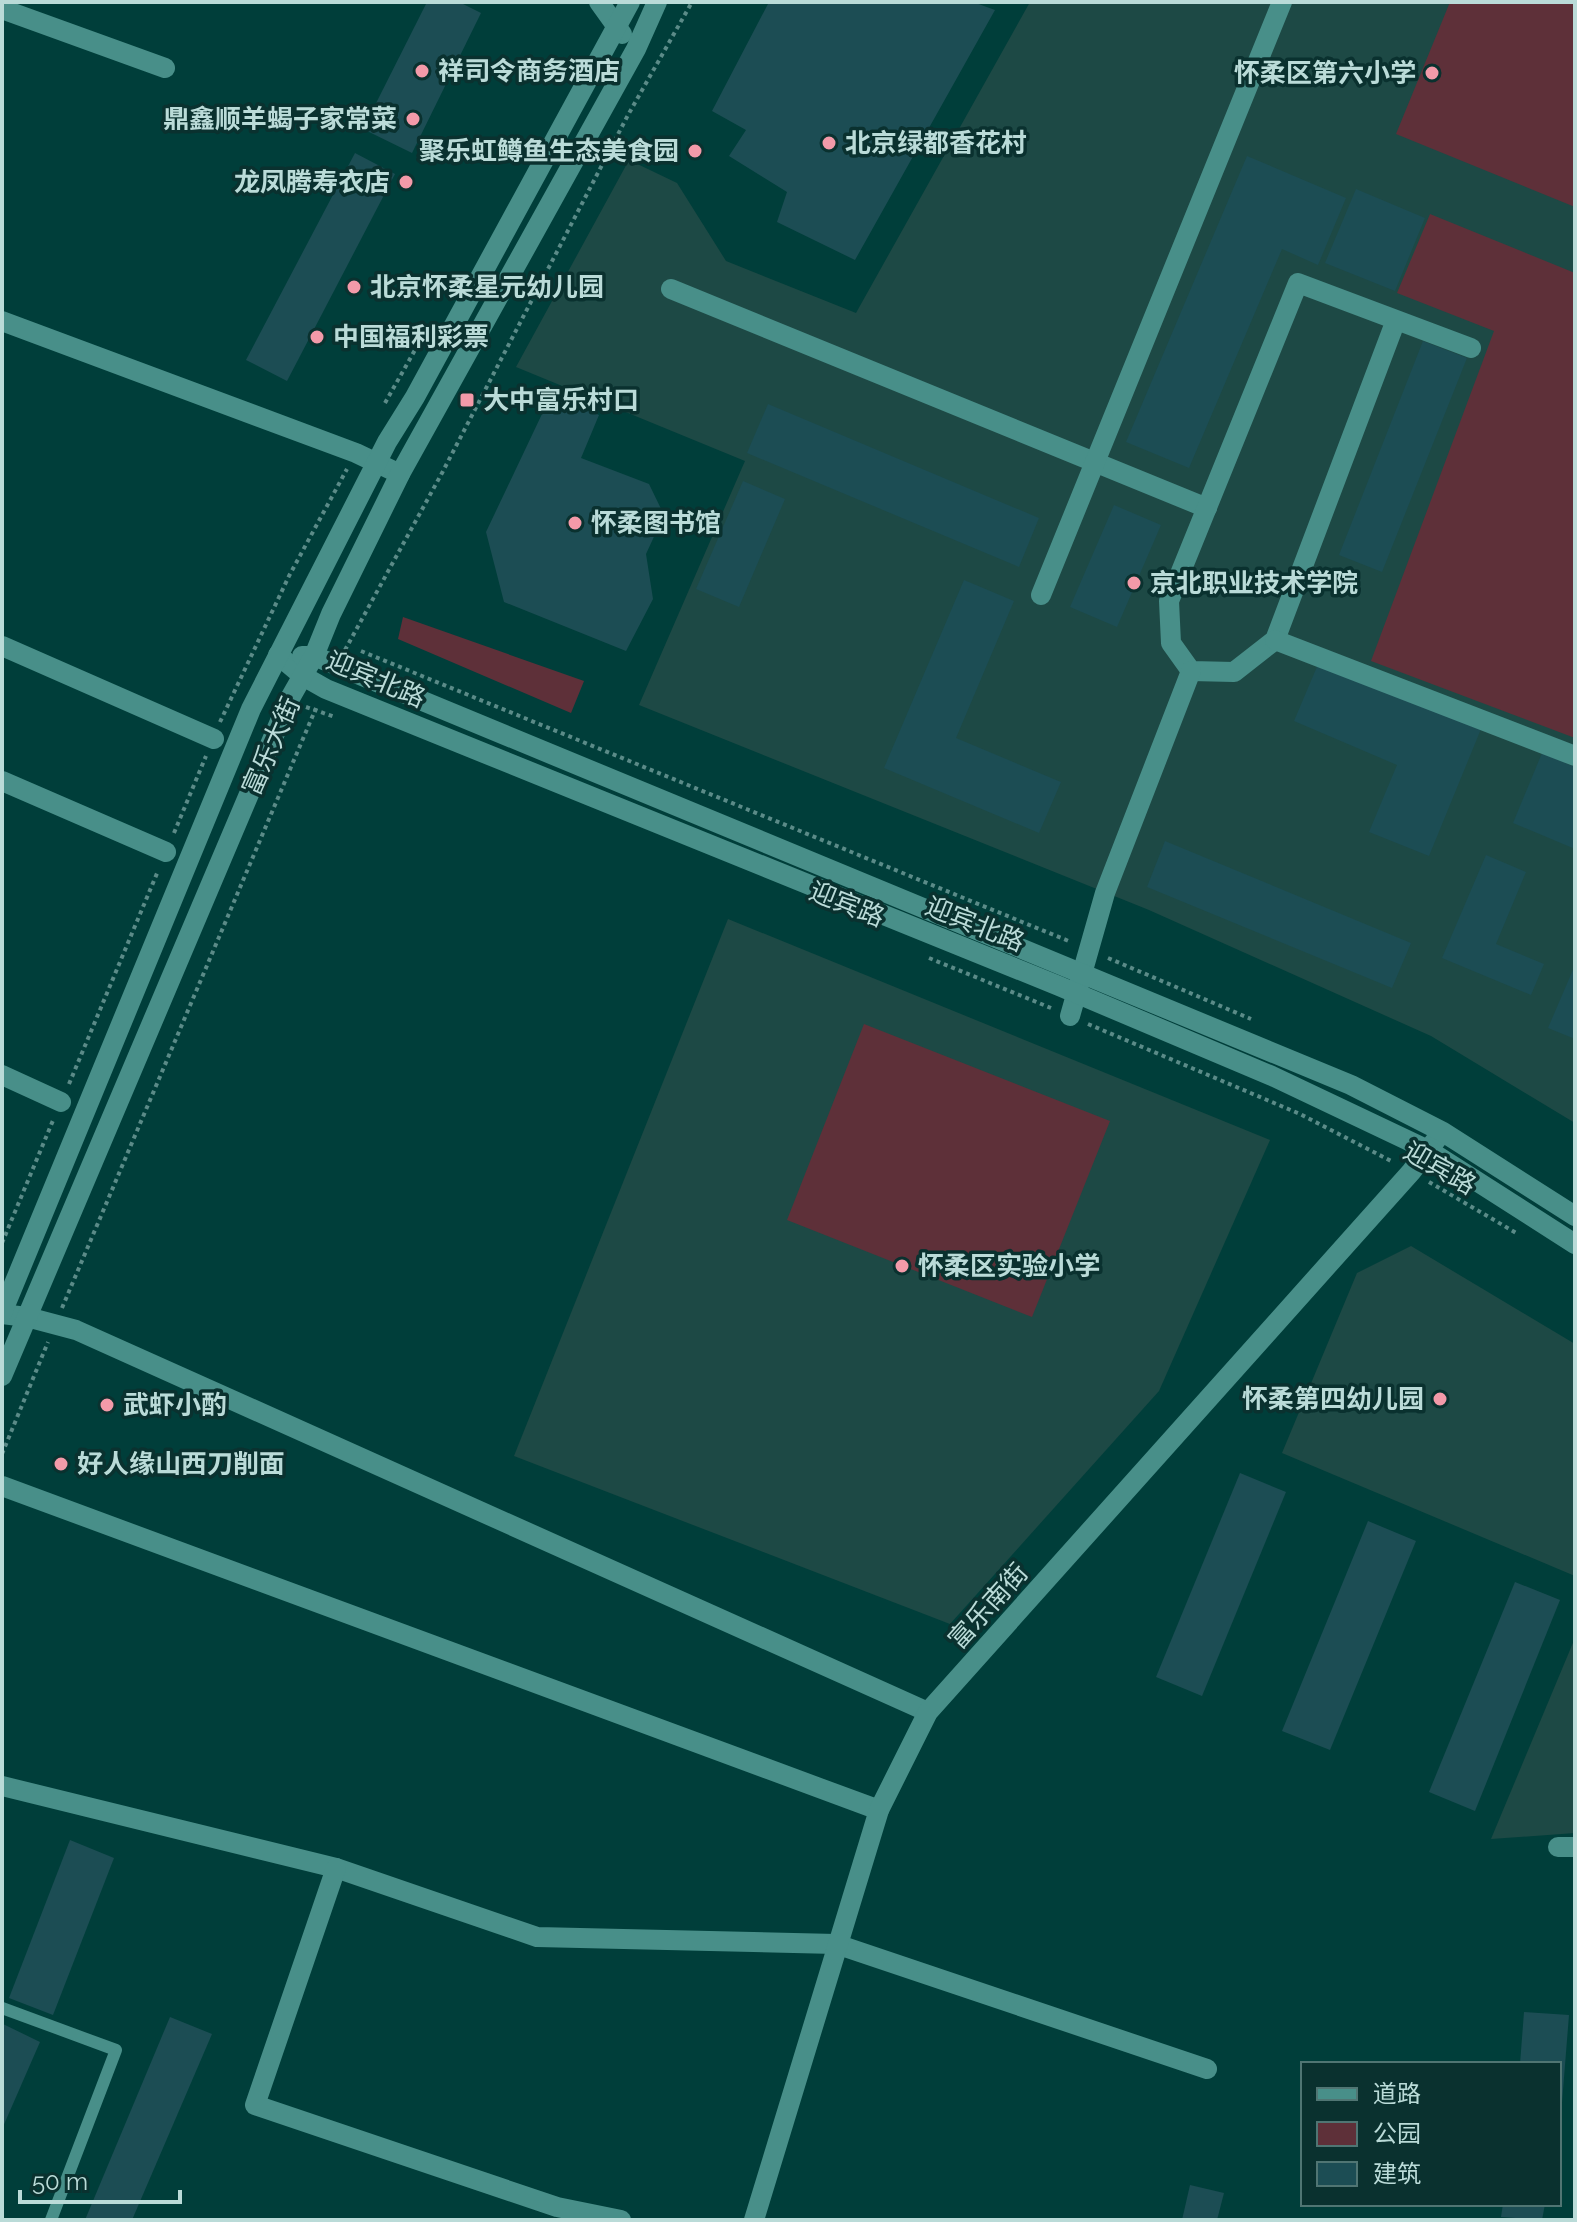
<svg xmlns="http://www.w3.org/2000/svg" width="1577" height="2222" viewBox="0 0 1577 2222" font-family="Raleway,'Noto Sans SC',sans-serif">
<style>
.built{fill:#1d4945}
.green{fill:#5e3039}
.building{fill:#1c4d54}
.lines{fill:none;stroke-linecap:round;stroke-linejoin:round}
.path{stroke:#5b8b88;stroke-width:4;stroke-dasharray:4 4;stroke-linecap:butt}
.lane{stroke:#488f89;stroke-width:12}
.street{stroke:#488f89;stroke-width:20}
.secondary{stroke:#488f89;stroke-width:20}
.poi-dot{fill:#f39aa9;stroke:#0a312f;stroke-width:3}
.labels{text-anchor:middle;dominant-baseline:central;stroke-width:7;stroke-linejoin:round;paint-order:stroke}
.poi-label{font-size:26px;font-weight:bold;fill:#badbd8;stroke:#0a312f;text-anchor:start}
.street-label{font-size:26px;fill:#badbd8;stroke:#0a312f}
</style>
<rect width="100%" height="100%" fill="#003e3a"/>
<!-- built -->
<g class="built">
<polygon points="1030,2 1575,2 1575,1123 1431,1036 1149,910 639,705 745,461 516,367 629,160 677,183 726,261 856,313"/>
<polygon points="728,919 1270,1140 1159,1391 950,1624 514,1456"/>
<polygon points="1411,1246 1575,1344 1575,1576 1282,1453 1357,1273"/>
<polygon points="1575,1638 1575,1833 1491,1839"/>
</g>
<!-- green -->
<g class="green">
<polygon points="1450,2 1575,2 1575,207 1396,134"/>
<polygon points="1430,214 1575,273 1575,738 1371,661 1494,331 1397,293"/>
<polygon points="403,617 584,681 571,713 398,639"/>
<polygon points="864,1024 1110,1121 1032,1317 787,1220"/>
</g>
<!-- building -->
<g class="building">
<polygon points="427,2 459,2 481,13 412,153 363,129"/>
<polygon points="769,2 973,2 995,10 855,260 777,222 787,192 729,156 746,130 712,111"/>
<polygon points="355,153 395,174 287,381 246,360"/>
<polygon points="1247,156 1346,198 1318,265 1282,249 1189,468 1126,442"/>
<polygon points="1356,189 1425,218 1395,291 1325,263"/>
<polygon points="1423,341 1467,358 1382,572 1339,555"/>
<polygon points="551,395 599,415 581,458 649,484 664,515 646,554 653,599 626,651 504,602 486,532"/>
<polygon points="768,404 1039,518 1019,567 747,453"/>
<polygon points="743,481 785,499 739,607 696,589"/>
<polygon points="1114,505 1161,525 1117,627 1070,607"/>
<polygon points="964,580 1014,601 956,738 1061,782 1039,833 884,768"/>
<polygon points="1319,662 1481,729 1429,856 1369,832 1397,765 1294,721"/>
<polygon points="1542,753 1575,767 1575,849 1513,823"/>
<polygon points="1165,841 1411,943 1392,988 1147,887"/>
<polygon points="1486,855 1526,872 1496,944 1544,964 1531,995 1442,958"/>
<polygon points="1575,965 1575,1039 1548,1028"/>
<polygon points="1240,1473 1286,1492 1202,1696 1156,1677"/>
<polygon points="1368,1521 1416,1541 1330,1750 1282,1731"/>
<polygon points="1515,1582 1560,1600 1475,1811 1429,1792"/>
<polygon points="70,1840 114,1858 53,2015 9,1998"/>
<polygon points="1524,2012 1569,2015 1561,2115 1559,2114 1559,2064 1520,2064"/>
<polygon points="170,2017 212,2034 132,2220 85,2220"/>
<polygon points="3,2024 40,2042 2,2129 2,2027"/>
<polygon points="1190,2185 1224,2193 1217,2220 1182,2220"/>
<polygon points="1503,2204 1545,2204 1542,2220 1501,2217"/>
</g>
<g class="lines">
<!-- path -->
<g class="path">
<polyline points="385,403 428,327"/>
<polyline points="345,650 442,473 628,115 692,2"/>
<polyline points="361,651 1071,942"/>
<polyline points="306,707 335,717"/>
<polyline points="220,722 289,576 347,469"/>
<polyline points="174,833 206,756"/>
<polyline points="929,958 1051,1008"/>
<polyline points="1108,958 1251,1019"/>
<polyline points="1088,1024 1300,1114 1393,1162"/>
<polyline points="69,1084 158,871"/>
<polyline points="1429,1182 1518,1234"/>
<polyline points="2,1243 54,1118"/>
<polyline points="62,1308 316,708"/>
<polyline points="2,1454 48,1342"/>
</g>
<!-- lane -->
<polyline class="lane" points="2,2008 116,2050 51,2220"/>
<!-- street -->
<g class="street">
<polyline points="2,9 165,68"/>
<polyline points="671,289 1207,508"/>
<polyline points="1396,320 1275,640 1234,672 1191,671 1171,643 1169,601 1298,283 1471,348"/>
<polyline points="2,321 356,453 400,474"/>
<polyline points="1041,595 1282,2"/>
<polyline points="1275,640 1575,756"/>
<polyline points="2,646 214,739"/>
<polyline points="2,781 166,852"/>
<polyline points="1070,1016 1105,893 1191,671"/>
<polyline points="2,1075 61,1102"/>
<polyline points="2,1314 27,1317 76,1330 928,1712"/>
<polyline points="2,1486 879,1810"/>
<polyline points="2,1786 336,1868 537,1937 836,1944 1207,2069"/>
<polyline points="1558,1847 1575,1847"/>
<polyline points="336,1868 255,2105 557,2207 621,2220"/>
<polyline points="754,2220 879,1810 928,1712 1411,1172 1439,1136"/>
</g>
<!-- secondary -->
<g class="secondary">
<polyline points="599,2 622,34"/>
<polyline points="278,655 303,676 326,689 1059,986 1272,1076 1428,1150 1575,1244"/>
<polyline points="302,656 314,656 1351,1085 1443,1132 1575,1216"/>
<polyline points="2,1313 251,709 387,442 415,397 630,2"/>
<polyline points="2,1376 289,700 314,656 331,614 400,474 636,49 657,2"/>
</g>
</g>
<!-- markers -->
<g class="poi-dot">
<circle cx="422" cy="71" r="8"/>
<circle cx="1432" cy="73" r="8"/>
<circle cx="413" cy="119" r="8"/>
<circle cx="829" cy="143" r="8"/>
<circle cx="695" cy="151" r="8"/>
<circle cx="406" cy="182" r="8"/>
<circle cx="354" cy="287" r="8"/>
<circle cx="317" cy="337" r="8"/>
<rect x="459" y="392" width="16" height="16" rx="4"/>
<circle cx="575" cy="523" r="8"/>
<circle cx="1134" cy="583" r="8"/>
<circle cx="902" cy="1266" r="8"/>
<circle cx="1440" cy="1399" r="8"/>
<circle cx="107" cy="1405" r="8"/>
<circle cx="61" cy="1464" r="8"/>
</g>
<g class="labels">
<!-- poi labels -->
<g class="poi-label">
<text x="438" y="71">祥司令商务酒店</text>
<text x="1416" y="73" text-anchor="end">怀柔区第六小学</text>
<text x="397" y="119" text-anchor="end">鼎鑫顺羊蝎子家常菜</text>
<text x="845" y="143">北京绿都香花村</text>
<text x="679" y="151" text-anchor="end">聚乐虹鳟鱼生态美食园</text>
<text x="390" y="182" text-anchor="end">龙凤腾寿衣店</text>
<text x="370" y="287">北京怀柔星元幼儿园</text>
<text x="333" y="337">中国福利彩票</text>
<text x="483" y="400">大中富乐村口</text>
<text x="591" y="523">怀柔图书馆</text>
<text x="1150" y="583">京北职业技术学院</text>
<text x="918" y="1266">怀柔区实验小学</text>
<text x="1424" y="1399" text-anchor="end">怀柔第四幼儿园</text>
<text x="123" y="1405">武虾小酌</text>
<text x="77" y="1464">好人缘山西刀削面</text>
</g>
<!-- street labels -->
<g class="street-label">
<text transform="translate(376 679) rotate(23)">迎宾北路</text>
<text transform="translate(271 746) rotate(-66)">富乐大街</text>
<text transform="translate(847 904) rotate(22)">迎宾路</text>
<text transform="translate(975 924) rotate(22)">迎宾北路</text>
<text transform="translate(1440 1168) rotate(30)">迎宾路</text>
<text transform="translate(988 1606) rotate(-48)">富乐南街</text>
</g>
</g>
<!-- border -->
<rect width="1577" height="2222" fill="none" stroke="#badbd8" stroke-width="8"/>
<!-- legend -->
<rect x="1301" y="2062" width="260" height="144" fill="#0a312f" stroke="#507573" stroke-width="2"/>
<rect x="1317" y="2088" width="40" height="12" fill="#488f89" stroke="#507573" stroke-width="2"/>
<text x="1373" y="2102" font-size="24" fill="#badbd8">道路</text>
<rect x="1317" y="2122" width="40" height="24" fill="#5e3039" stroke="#507573" stroke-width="2"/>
<text x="1373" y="2142" font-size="24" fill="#badbd8">公园</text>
<rect x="1317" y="2162" width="40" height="24" fill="#1c4d54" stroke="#507573" stroke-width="2"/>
<text x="1373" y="2182" font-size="24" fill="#badbd8">建筑</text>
<!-- scale -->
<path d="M20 2190v12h160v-12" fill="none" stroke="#badbd8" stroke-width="4"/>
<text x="32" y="2190" font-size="24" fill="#badbd8" stroke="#0a312f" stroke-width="6" paint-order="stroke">50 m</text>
</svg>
